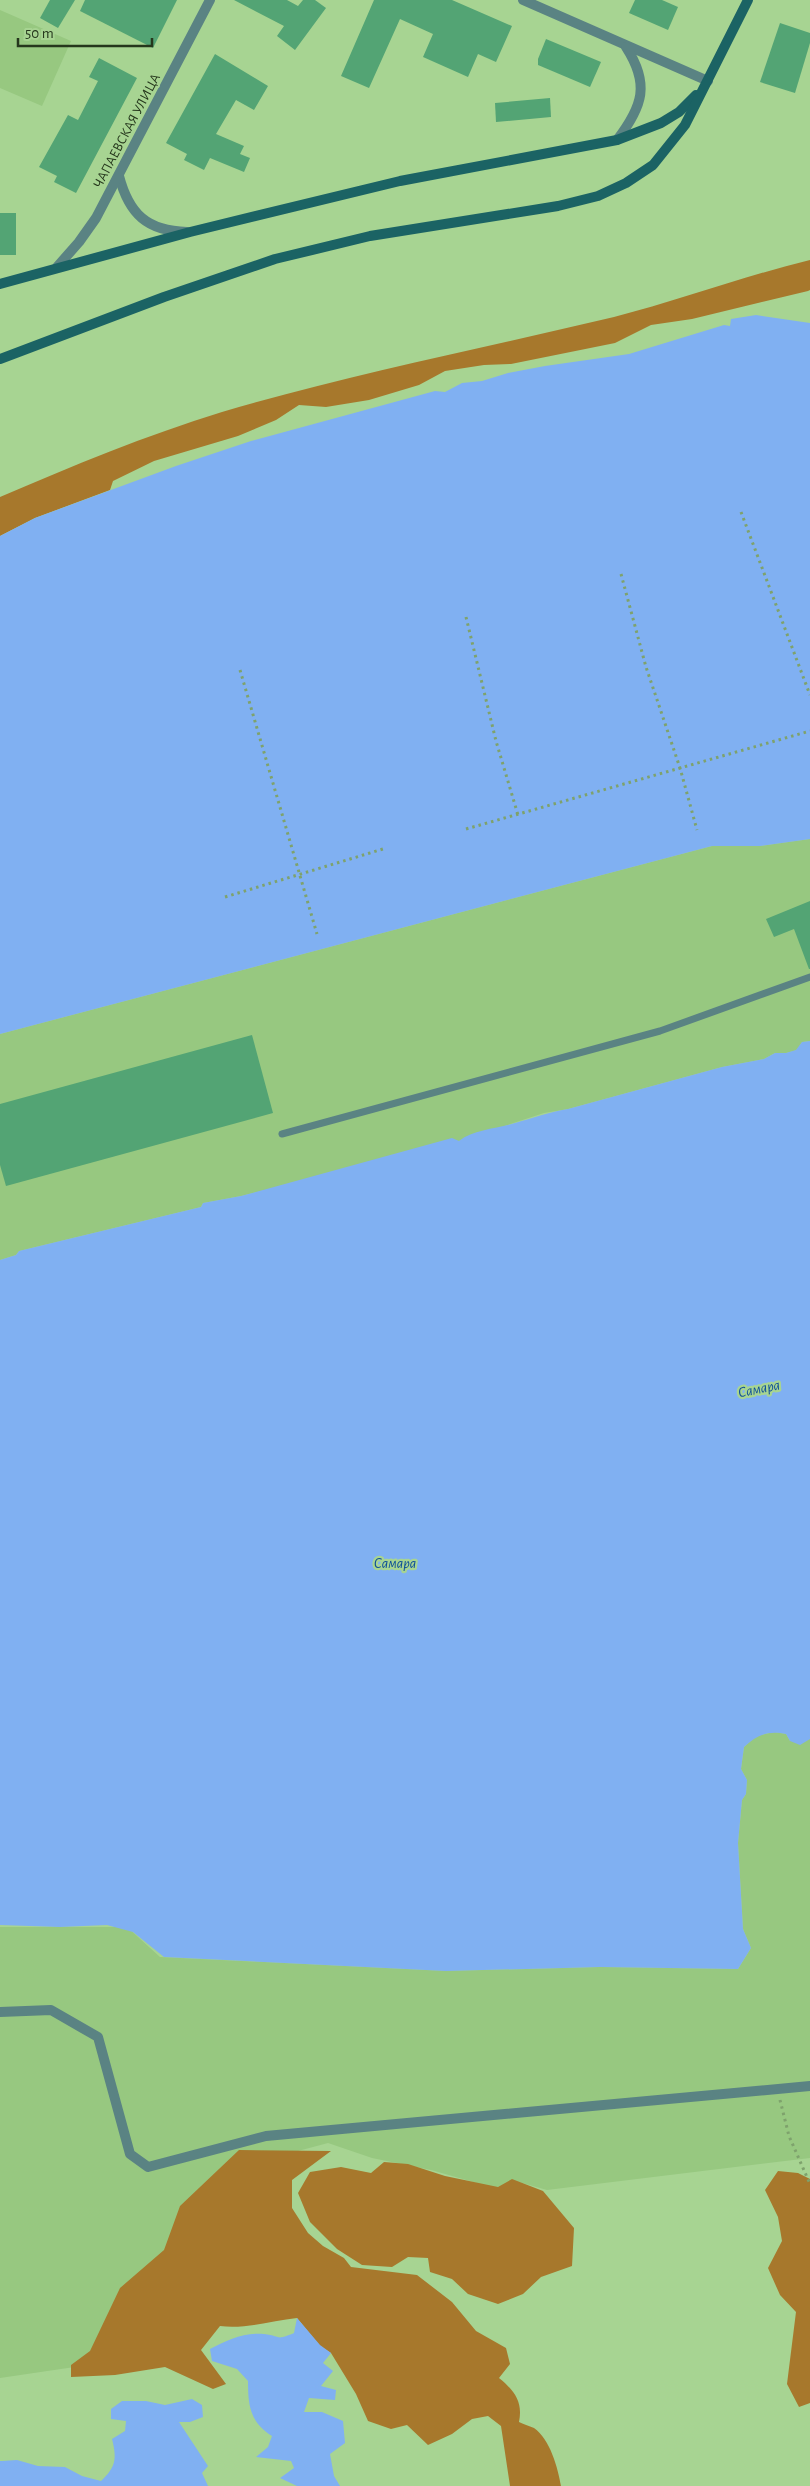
<svg xmlns="http://www.w3.org/2000/svg" width="810" height="2486" viewBox="0 0 810 2486" font-family="'Alegreya Sans',sans-serif">
<style>
.built{fill:#97c880}
.forest{fill:#a7782c}
.water{fill:#80b0f2}
.building{fill:#53a474}
.lines{fill:none;stroke-linecap:round;stroke-linejoin:round}
.path{stroke:#7ea26c;stroke-width:3;stroke-dasharray:2.5 4;stroke-linecap:butt}
.lane{stroke:#5a8383;stroke-width:7}
.street{stroke:#5a8383;stroke-width:10}
.secondary{stroke:#1b6364;stroke-width:10}
.labels{text-anchor:middle;dominant-baseline:central;stroke-width:4.5;stroke-linejoin:round;paint-order:stroke}
.street-label{font-size:14px;fill:#25371c;stroke:#a7d492}
.water-label{font-size:15px;font-style:italic;fill:#0c4e99;stroke:#a7d492}
</style>
<rect width="100%" height="100%" fill="#a7d492"/>
<!-- built -->
<g class="built">
<polygon points="0,10 71,41 42,106 0,88"/>
<polygon points="810,839 810,1041 802,1042 797,1050 786,1053 775,1053 764,1059 722,1067 568,1109 544,1113 459,1141 241,1196 203,1203 201,1207 19,1251 16,1255 0,1260 0,1034 712,846 760,846"/>
<polygon points="774,1732 786,1734 790,1741 810,1739 810,2158 547,2190 515,2181 498,2189 431,2170 372,2158 328,2143 298,2151 122,2360 0,2378 0,1927 127,1927 160,1957 446,1971 600,1967 738,1969 751,1948 743,1929 738,1843 742,1800 746,1794 747,1780 741,1769 744,1747 756,1736"/>
</g>
<!-- forest -->
<g class="forest">
<path d="M810,260v30l-2,1 -116,28 -41,6 -36,18 -104,21 -27,1 -39,6 -26,14 -50,15 -43,7 -27,-2 -23,15 -38,16 -84,25 -41,20 -3,9 -75,28 -35,18v-39c72,-31 147,-62 222,-85 129,-38 262,-64 392,-95 67,-17 130,-41 196,-57z"/>
<path d="M239,2150l92,1 -39,29v28l16,25 15,13 21,12 7,9 66,8 35,27 24,29 30,17 4,16 -11,14c16,13 24,24 20,44 4,2 10,4 15,6 16,11 24,40 27,58h-51l-9,-60 -13,-10 -16,3 -20,15 -24,11 -21,-20 -16,4 -23,-8 -12,-27 -25,-41 -11,-7 -23,-28c-26,3 -51,11 -77,8l-19,24 25,34 -13,5 -48,-22 -50,8 -44,2v-12l19,-14 30,-63 44,-38 16,-44z"/>
<polygon points="384,2162 408,2164 445,2176 498,2187 512,2179 543,2191 574,2228 572,2266 541,2277 523,2294 498,2304 468,2294 452,2279 430,2272 428,2258 408,2257 392,2267 362,2265 337,2249 310,2222 298,2193 310,2172 341,2167 371,2173"/>
<polygon points="778,2171 798,2173 810,2179 810,2403 799,2407 787,2384 796,2312 780,2295 768,2268 782,2241 778,2217 765,2190"/>
</g>
<!-- water -->
<g class="water">
<polygon points="756,315 810,323 810,839 760,846 712,846 0,1034 0,536 35,518 176,466 251,441 435,391 445,392 462,383 482,381 508,373 545,366 629,354 724,325 730,326 731,319"/>
<path d="M810,1041v698l-10,6 -10,-4 -4,-7c-18,-4 -29,1 -42,13l-3,22 6,11 -1,14 -4,6 -4,43 5,86 8,19 -13,21 -138,-2 -154,4 -282,-14 -31,-25 -26,-7 -47,2 -60,-2v-665l16,-5 3,-4 182,-44 2,-4 38,-7 211,-58 7,3c15,-12 38,-12 56,-18 18,-5 34,-11 53,-14l154,-42 42,-8 11,-6h11l10,-3 6,-8z"/>
<path d="M297,2318l23,27 11,8 -8,10 10,8 -12,15 15,4 -1,10 -26,-2 -5,14h18l21,9 2,22 -15,11 4,22 6,10h-43l-17,-8 14,-10 -3,-7 -35,-4 12,-10 4,-11c-22,-14 -24,-30 -24,-55l-11,-12 -25,-8 -2,-12c17,-9 34,-17 54,-15 18,2 11,7 30,-1z"/>
<path d="M192,2399l10,6 1,12 -13,5h-11l29,44 -6,7 6,13h-208v-25h2l15,-1 21,6 27,1 17,9 19,5c15,-14 16,-22 11,-42l13,-8 1,-10 -15,-2v-10l11,-8h24l19,4z"/>
</g>
<!-- building -->
<g class="building">
<polygon points="50,0 75,0 58,28 40,18"/>
<polygon points="85,0 177,0 153,48 80,11"/>
<polygon points="234,0 287,0 298,6 303,0 315,0 326,8 295,50 277,36 284,26"/>
<polygon points="374,0 452,0 512,26 496,62 478,54 468,77 423,57 433,34 400,19 369,88 341,76"/>
<polygon points="635,0 662,0 678,7 668,30 629,13"/>
<polygon points="780,23 810,33 810,43 795,93 760,82"/>
<polygon points="546,39 601,62 590,87 538,65 538,59"/>
<polygon points="215,54 268,86 254,110 236,100 216,134 244,146 240,154 250,158 244,172 210,158 204,170 184,160 187,154 166,143"/>
<polygon points="99,58 137,78 76,193 54,182 57,176 39,167 68,115 78,120 98,81 89,77"/>
<polygon points="550,98 551,117 496,122 495,103"/>
<rect x="0" y="213" width="16" height="42"/>
<polygon points="810,901 810,969 809,969 794,929 774,937 766,919"/>
<polygon points="252,1035 273,1113 6,1186 0,1165 0,1104"/>
</g>
<g class="lines">
<!-- path -->
<g class="path">
<polyline points="741,512 810,695"/>
<polyline points="621,574 646,667 680,768 697,830"/>
<polyline points="466,617 496,741 518,815"/>
<polyline points="240,670 317,934"/>
<polyline points="466,829 810,731"/>
<polyline points="225,897 383,849"/>
<polyline points="780,2100 789,2136 810,2184"/>
</g>
<!-- lane -->
<polyline class="lane" points="282,1134 660,1031 810,977"/>
<!-- street -->
<g class="street">
<polyline points="523,0 708,81"/>
<path d="M617,140c26,-34 33,-56 9,-93"/>
<path d="M119,176c10,38 28,55 68,56"/>
<polyline points="57,267 79,242 96,218 210,0"/>
<polyline points="0,2012 51,2010 98,2037 130,2154 148,2167 266,2136 810,2086"/>
</g>
<!-- secondary -->
<g class="secondary">
<polyline points="0,284 190,232 400,181 617,140 661,123 679,112 696,95"/>
<polyline points="0,359 164,297 275,259 370,236 558,206 598,196 626,183 653,165 685,125 748,0"/>
</g>
</g>
<g class="labels">
<!-- street labels -->
<g class="street-label">
<text transform="translate(127 131) rotate(-62)">ЧАПАЕВСКАЯ УЛИЦА</text>
</g>
<!-- water labels -->
<g class="water-label">
<text transform="translate(759 1389) rotate(-11)">Самара</text>
<text x="395" y="1563">Самара</text>
</g>
</g>
<!-- scale -->
<path d="M18 38v8h134v-8" fill="none" stroke="#25371c" stroke-width="2.5"/>
<text x="25" y="38" font-size="15" fill="#25371c" stroke="#a7d492" stroke-width="4" paint-order="stroke">50 m</text>
</svg>
